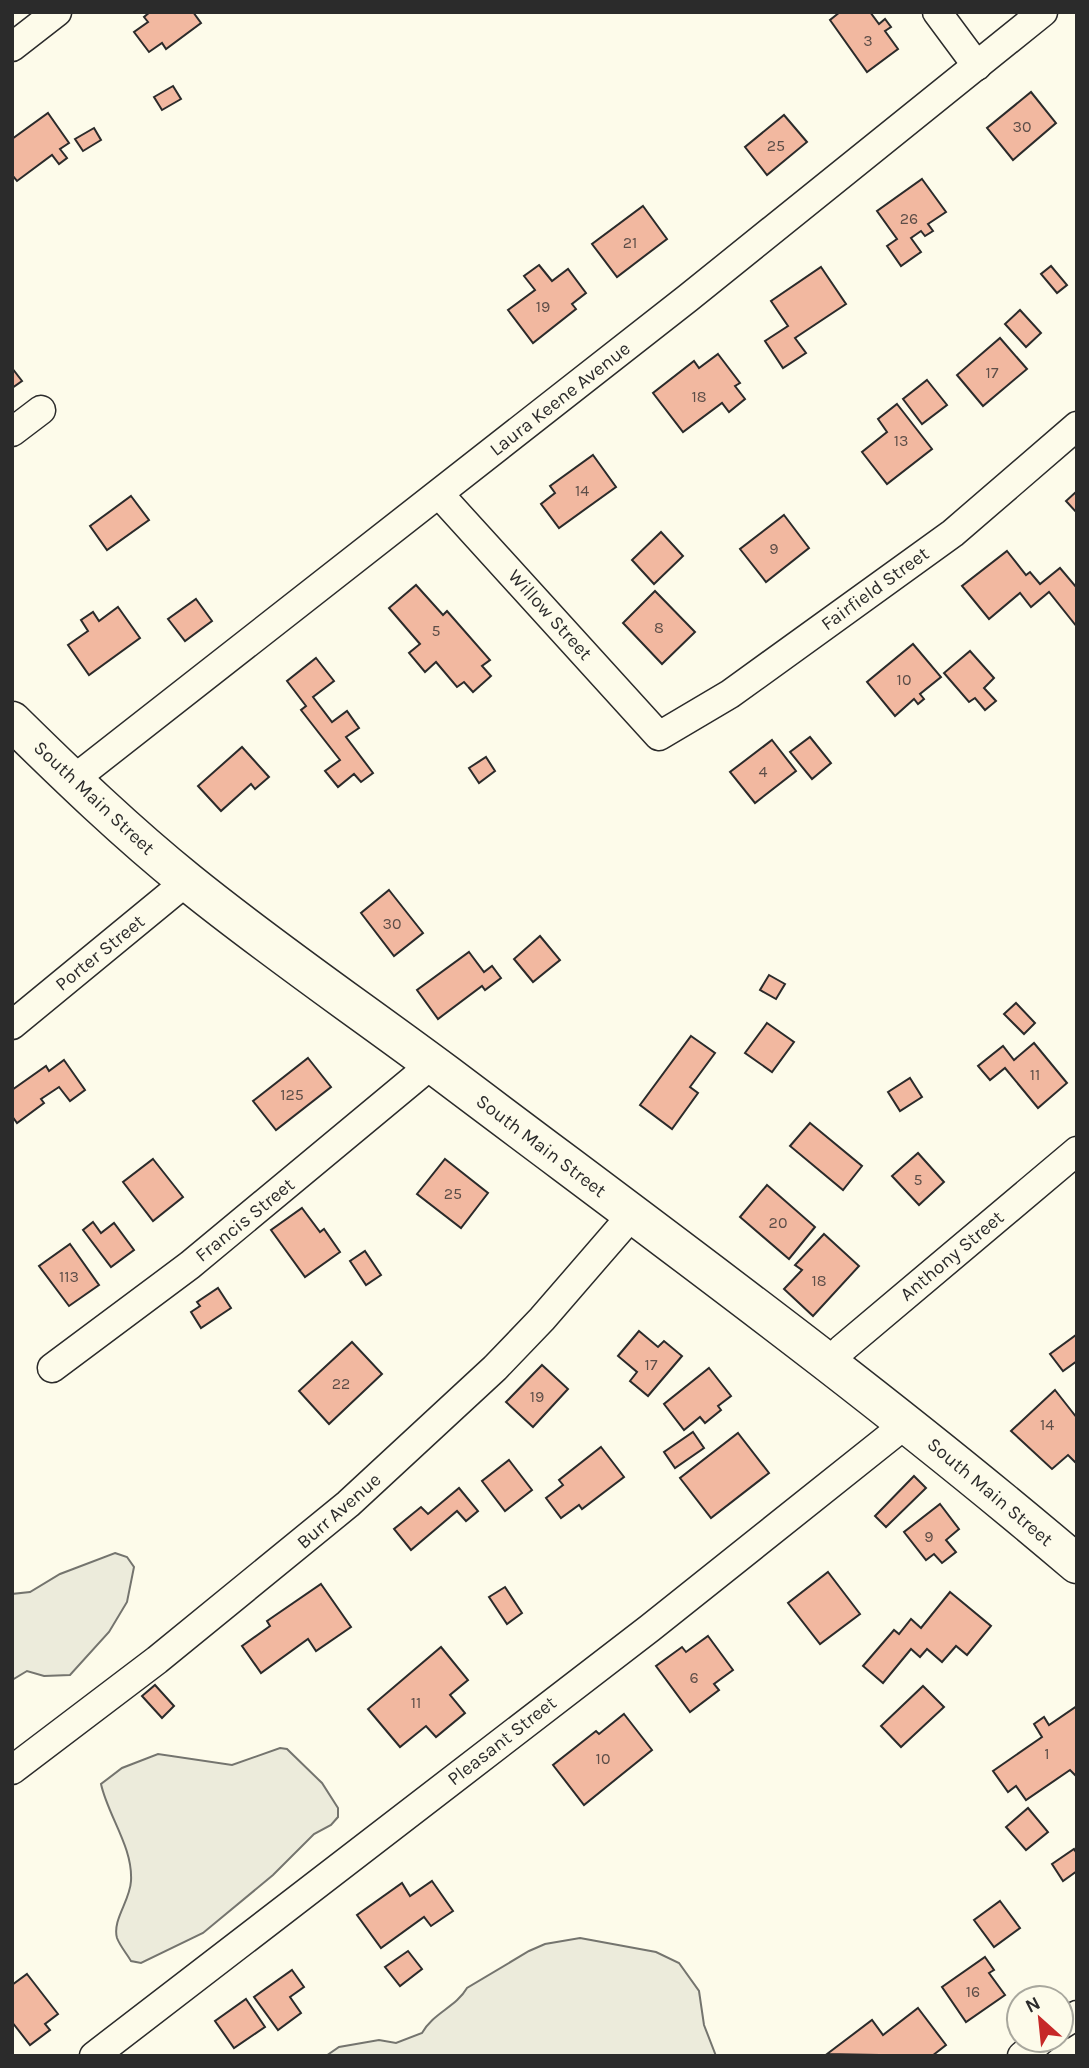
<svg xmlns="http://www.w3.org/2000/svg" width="1089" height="2068" viewBox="0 0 1089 2068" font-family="Karla,sans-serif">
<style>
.green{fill:#ecebdb;stroke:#74746e;stroke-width:2}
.building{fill:#f2b8a0;stroke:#2b2b2b;stroke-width:2}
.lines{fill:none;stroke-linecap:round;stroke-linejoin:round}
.street-casing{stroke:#2b2b2b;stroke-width:31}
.secondary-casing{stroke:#2b2b2b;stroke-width:41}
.street{stroke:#fdfbea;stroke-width:28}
.secondary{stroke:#fdfbea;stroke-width:38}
.labels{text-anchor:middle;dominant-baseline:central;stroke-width:5;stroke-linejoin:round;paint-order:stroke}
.number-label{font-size:16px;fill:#5d4e48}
.street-label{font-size:19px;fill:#2b2b2b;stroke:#fdfbea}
</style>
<rect width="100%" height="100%" fill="#fdfbea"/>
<!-- green -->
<g class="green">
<polygon points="115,1553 127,1557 134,1567 127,1602 109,1632 70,1675 44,1676 27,1671 12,1680 12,1594 30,1592 60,1574"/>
<path d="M280,1748l7,1 35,34 16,25v9l-7,8 -17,9 -41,41 -70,58 -62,30 -10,-2c-4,-7 -11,-15 -14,-23 -5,-18 13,-37 14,-57 2,-34 -23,-65 -30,-97l21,-16 36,-14 74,11z"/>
<path d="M580,1938l76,14 23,11 20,28 5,34 12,31h-390l13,-9 40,-7 17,3 26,-10c11,-20 34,-26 45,-45l62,-37 16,-7z"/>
</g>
<!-- building -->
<g class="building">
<polygon points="150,12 193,12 201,23 166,49 162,43 149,52 134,32 148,22 144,17"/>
<polygon points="840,12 870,12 879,24 885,19 891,27 885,31 898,49 867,72 830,20"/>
<polygon points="173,86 181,99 162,110 154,97"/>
<polygon points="1031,92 1056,123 1013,160 987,128"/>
<polygon points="48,113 69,143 60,149 67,158 59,164 52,155 17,181 12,175 12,139"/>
<polygon points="784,115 807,142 767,175 745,147"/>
<polygon points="94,128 101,140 83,151 75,139"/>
<polygon points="922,179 946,212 928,224 933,231 925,236 921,231 911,238 921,252 901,266 887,246 897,239 877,211"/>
<polygon points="643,206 667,239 617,277 592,244"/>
<polygon points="539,265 552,281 568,269 586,293 572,304 576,309 533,343 508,310 535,290 524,276"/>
<polygon points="1051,266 1067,285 1057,293 1041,274"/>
<polygon points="821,267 846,304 795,338 806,353 783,368 765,341 788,326 771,301"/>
<polygon points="1020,310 1041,333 1026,347 1005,324"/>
<polygon points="1000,338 1027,369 983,406 957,375"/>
<polygon points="718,354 740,383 735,386 745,399 729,412 722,403 683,432 653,393 694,361 699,368"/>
<polygon points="12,368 22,381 12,388"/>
<polygon points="927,380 947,405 922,424 903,399"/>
<polygon points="897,404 932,449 887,484 862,452 887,432 878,419"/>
<polygon points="593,455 616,487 559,528 541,504 555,493 550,486"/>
<polygon points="1077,491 1077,513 1066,501"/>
<polygon points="131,496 149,520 107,550 90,526"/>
<polygon points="784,515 809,548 766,582 740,549"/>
<polygon points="661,532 683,556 654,584 632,560"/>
<polygon points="1007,551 1026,575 1030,572 1040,584 1060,568 1077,588 1077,627 1049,592 1031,607 1020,593 989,619 962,586"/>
<polygon points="416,585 443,615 447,611 490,660 482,666 491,676 473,692 464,682 457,687 436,662 425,672 409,653 420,644 389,608"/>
<polygon points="655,591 695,632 662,664 623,623"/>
<polygon points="196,599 212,621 185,641 168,619"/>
<polygon points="118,607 140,638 89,675 68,645 88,631 81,620 93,612 99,621"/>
<polygon points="913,644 941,677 920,694 924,699 918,704 914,699 895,716 867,682"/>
<polygon points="970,651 994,678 984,688 996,701 985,710 975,698 969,702 944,673"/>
<polygon points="316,658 334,681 313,697 332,722 347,711 359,728 346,737 373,773 361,782 354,774 338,787 325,771 340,760 301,710 306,706 287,681"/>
<polygon points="810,737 831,763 812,779 790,752"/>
<polygon points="772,740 796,771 755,803 730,772"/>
<polygon points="242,747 269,777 255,789 251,784 221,811 198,786"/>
<polygon points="486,757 495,771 479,783 469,768"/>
<polygon points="389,890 423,933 394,956 361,913"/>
<polygon points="540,936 560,960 533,982 514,959"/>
<polygon points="469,952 484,972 492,966 501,978 485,990 482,986 438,1019 417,990"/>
<polygon points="769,975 785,984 776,999 760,990"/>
<polygon points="1016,1003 1035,1023 1024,1034 1004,1014"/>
<polygon points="767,1023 794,1042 772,1072 745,1053"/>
<polygon points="691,1036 715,1053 690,1087 698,1093 672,1129 640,1105"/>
<polygon points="1034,1043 1067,1083 1038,1108 1005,1068 990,1080 978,1066 1003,1046 1014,1060"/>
<polygon points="308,1058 331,1087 276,1130 253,1101"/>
<polygon points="64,1060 85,1090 70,1101 59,1087 41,1099 44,1103 17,1123 12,1116 12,1090 46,1066 49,1071"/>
<polygon points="910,1078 922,1097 900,1111 888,1092"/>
<polygon points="810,1123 862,1166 843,1190 790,1146"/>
<polygon points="918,1153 944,1182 919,1205 892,1176"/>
<polygon points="153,1159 183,1197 153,1221 123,1182"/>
<polygon points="445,1159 488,1193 461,1228 417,1194"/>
<polygon points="767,1185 815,1227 789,1259 740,1217"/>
<polygon points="302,1208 320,1232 324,1229 340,1252 305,1277 271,1230"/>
<polygon points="93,1222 101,1233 114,1223 134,1250 111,1267 83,1230"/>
<polygon points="824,1234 859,1266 813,1316 784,1289 802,1270 795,1265"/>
<polygon points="70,1244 99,1285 69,1306 39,1266"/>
<polygon points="365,1251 381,1275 366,1285 350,1261"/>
<polygon points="218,1288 231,1308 201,1328 191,1312 200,1306 197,1302"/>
<polygon points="639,1331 658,1347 664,1341 682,1356 648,1396 630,1381 637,1372 618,1356"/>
<polygon points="1076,1335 1077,1361 1063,1371 1050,1354"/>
<polygon points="352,1342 382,1374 329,1424 299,1391"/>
<polygon points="542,1365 568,1389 533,1427 506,1402"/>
<polygon points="709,1368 731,1396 718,1406 721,1410 705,1423 700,1417 684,1430 664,1404"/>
<polygon points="1055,1390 1077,1418 1077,1464 1068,1455 1052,1469 1011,1431"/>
<polygon points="693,1432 704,1448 675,1468 664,1452"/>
<polygon points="738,1433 769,1473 711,1518 680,1478"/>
<polygon points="601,1447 624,1477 582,1509 579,1505 561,1518 546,1498 563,1485 559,1480"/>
<polygon points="509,1460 532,1490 505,1511 482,1481"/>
<polygon points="914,1476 926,1488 886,1527 875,1516"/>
<polygon points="459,1488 478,1511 466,1521 457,1511 411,1550 394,1529 421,1507 428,1514"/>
<polygon points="940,1504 959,1529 946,1540 956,1552 942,1563 934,1554 926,1560 904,1532"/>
<polygon points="828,1572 860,1614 820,1644 788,1603"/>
<polygon points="321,1584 351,1627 316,1651 308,1639 261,1673 242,1646 270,1626 267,1621"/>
<polygon points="505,1587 522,1613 507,1624 489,1597"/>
<polygon points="950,1592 991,1626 967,1655 956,1646 942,1662 927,1649 920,1657 911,1649 883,1683 863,1666 894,1630 899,1634 911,1619 921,1628"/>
<polygon points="708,1636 733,1670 714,1684 719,1690 690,1712 656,1666 682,1647 686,1652"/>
<polygon points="441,1647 468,1680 450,1695 465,1713 436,1737 426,1726 400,1747 368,1709"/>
<polygon points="155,1685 174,1706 162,1718 142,1696"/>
<polygon points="923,1686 944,1707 901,1747 881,1726"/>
<polygon points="1077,1706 1077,1777 1070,1770 1026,1800 1016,1786 1008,1792 993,1771 1042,1737 1034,1724 1044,1717 1049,1725"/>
<polygon points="624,1714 652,1750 584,1805 553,1765 596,1731 599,1734"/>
<polygon points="1028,1808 1048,1832 1026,1850 1006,1827"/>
<polygon points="1074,1849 1077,1854 1077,1871 1063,1881 1052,1864"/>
<polygon points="432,1881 453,1911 431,1926 424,1917 381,1948 357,1915 402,1883 410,1896"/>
<polygon points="1000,1901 1020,1928 994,1947 974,1920"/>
<polygon points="408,1951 422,1969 400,1986 385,1967"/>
<polygon points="985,1957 994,1970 989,1973 1005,1995 966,2022 942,1987"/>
<polygon points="292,1970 304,1987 290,1997 301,2013 278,2030 254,1997"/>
<polygon points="27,1974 58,2014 45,2024 50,2030 30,2045 12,2022 12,1985"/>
<polygon points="246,1999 265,2027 234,2048 215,2021"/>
<polygon points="918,2008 946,2045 932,2056 827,2054 872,2020 883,2035"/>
</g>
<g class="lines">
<defs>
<g id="street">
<polyline points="937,12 977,66"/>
<polyline points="12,47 57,12"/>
<polyline points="12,432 41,410"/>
<polyline points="439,494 659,736 730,694 953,533 1077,426"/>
<polyline points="73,780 688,298 1043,12"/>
<polyline points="12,1025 187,881"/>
<polyline points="829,1363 842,1349 1077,1151"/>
<polyline points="52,1368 190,1265 432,1064"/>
<polyline points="12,1770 157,1660 348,1504 495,1368 542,1319 632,1215"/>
<polyline points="1061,2025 1077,2015"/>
<polyline points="94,2056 650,1628 907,1423"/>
<polyline points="1022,2056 1041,2040"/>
</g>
<path id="secondary" d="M12,721c57,56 114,111 176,161 84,68 172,128 258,192 212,160 428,317 631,490"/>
</defs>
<!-- street casing -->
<use href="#street" class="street-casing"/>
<!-- secondary casing -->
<use href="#secondary" class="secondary-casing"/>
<!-- street -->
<use href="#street" class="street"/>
<!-- secondary -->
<use href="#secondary" class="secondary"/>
</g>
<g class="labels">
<!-- number labels -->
<g class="number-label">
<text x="868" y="40">3</text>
<text x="1022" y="126">30</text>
<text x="776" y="145">25</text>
<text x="909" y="218">26</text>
<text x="630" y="242">21</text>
<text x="543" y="306">19</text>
<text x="992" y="372">17</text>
<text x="699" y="396">18</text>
<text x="901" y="440">13</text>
<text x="582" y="490">14</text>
<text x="774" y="548">9</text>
<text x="659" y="627">8</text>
<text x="436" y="630">5</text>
<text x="904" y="679">10</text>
<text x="763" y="771">4</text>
<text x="392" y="923">30</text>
<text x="1035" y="1074">11</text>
<text x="292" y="1094">125</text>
<text x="918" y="1179">5</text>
<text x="453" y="1193">25</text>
<text x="778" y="1222">20</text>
<text x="69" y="1276">113</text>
<text x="819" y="1280">18</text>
<text x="651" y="1364">17</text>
<text x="341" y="1383">22</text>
<text x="537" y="1396">19</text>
<text x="1047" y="1424">14</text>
<text x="929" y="1536">9</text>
<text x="694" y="1677">6</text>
<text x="416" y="1702">11</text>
<text x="1047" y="1753">1</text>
<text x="603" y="1758">10</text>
<text x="973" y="1991">16</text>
</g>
<!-- street labels -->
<g class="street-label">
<text transform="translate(560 399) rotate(-38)">Laura Keene Avenue</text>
<text transform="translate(875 589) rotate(-36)">Fairfield Street</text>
<text transform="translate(550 615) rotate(48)">Willow Street</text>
<text transform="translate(94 798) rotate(43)">South Main Street</text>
<text transform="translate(100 953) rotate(-39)">Porter Street</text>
<text transform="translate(541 1146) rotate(37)">South Main Street</text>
<text transform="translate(245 1220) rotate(-39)">Francis Street</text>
<text transform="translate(952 1256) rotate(-40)">Anthony Street</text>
<text transform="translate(990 1492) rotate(40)">South Main Street</text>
<text transform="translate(339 1511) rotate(-41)">Burr Avenue</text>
<text transform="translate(502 1741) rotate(-38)">Pleasant Street</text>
</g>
</g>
<!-- border -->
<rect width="1089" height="2068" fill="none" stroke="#2b2b2b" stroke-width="28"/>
<!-- north arrow -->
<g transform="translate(1040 2019) rotate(333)"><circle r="33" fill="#fdfbea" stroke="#a9a89e" stroke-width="2"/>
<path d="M0-5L12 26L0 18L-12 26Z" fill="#c62828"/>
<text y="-10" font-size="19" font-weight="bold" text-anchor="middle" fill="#2b2b2b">N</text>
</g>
</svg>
